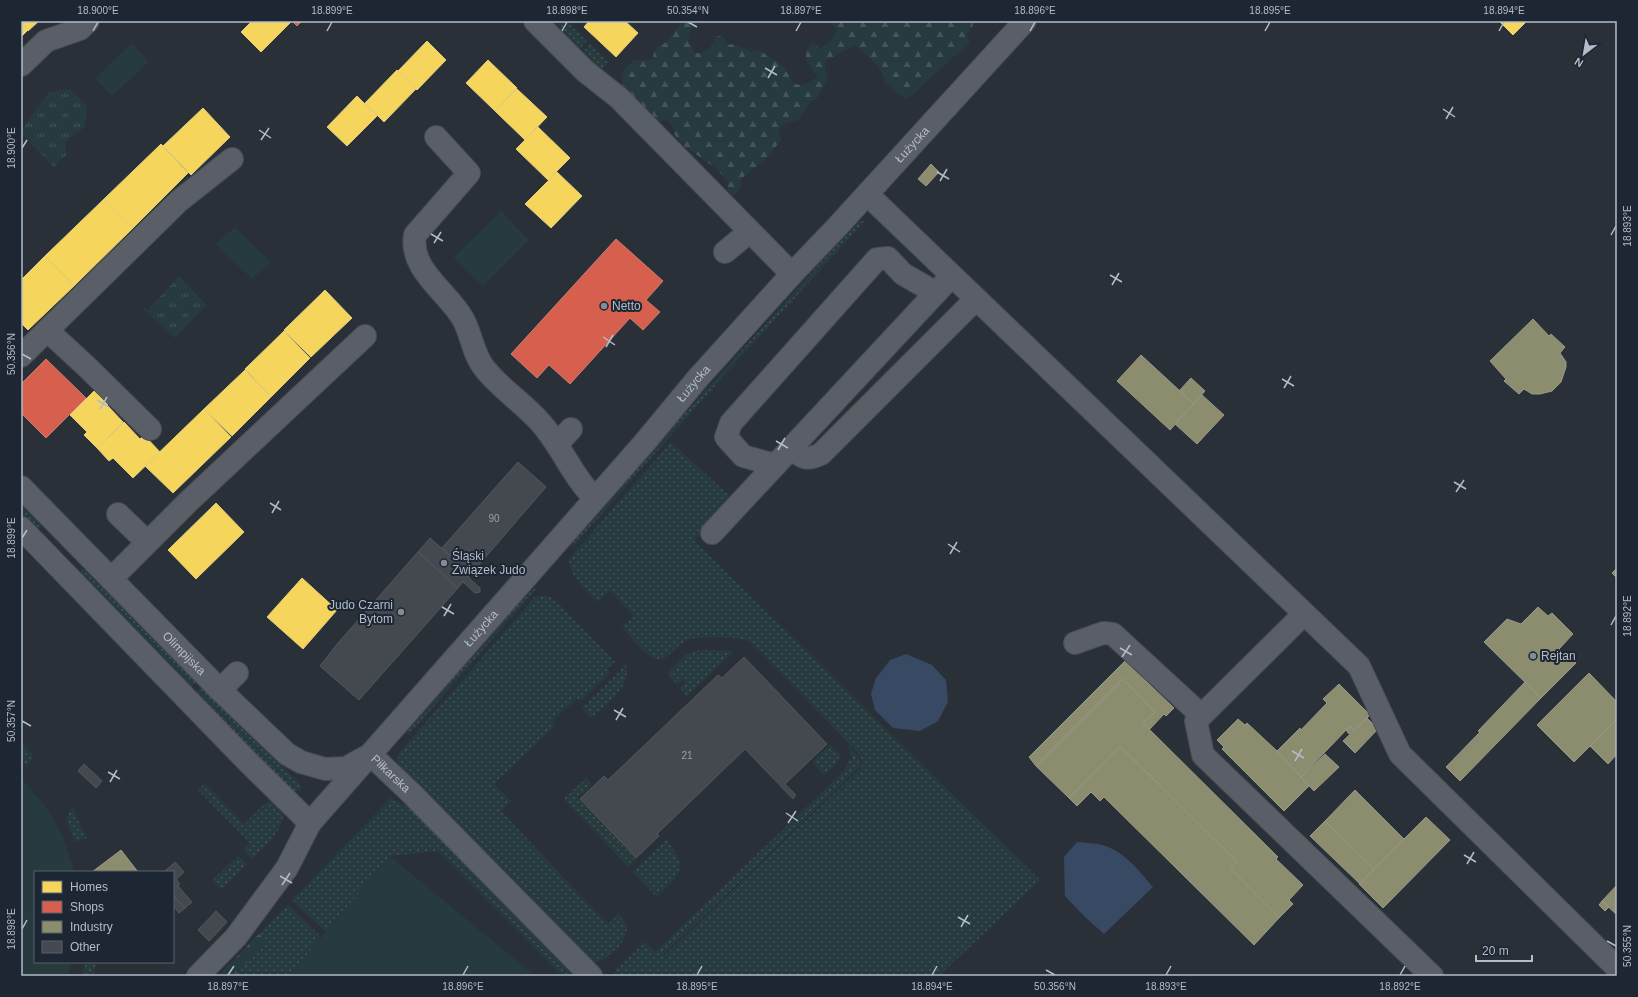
<svg xmlns="http://www.w3.org/2000/svg" width="1638" height="997" viewBox="0 0 1638 997" font-family="Arial,sans-serif">
<style>
.grass{fill:url(#grass-dots)}
.forest{fill:url(#forest-firs)}
.park{fill:url(#park-tufts)}
.garden{fill:#273a3e}
.water{fill:#384963}
.homes{fill:#f6d55c;stroke:#e2ce7d}
.shops{fill:#d6604d;stroke:#cc7c72}
.industry{fill:#8c8c6e;stroke:#989a89}
.building{fill:#444950;stroke:#52575f}
.lines{fill:none;stroke-linecap:round;stroke-linejoin:round}
.minor-casing{stroke:#484c53;stroke-width:24}
.minor{stroke:#5a5e66;stroke-width:22}
.ticks{fill:none;stroke:#b4bcc9;stroke-width:1.5}
.poi-dot{fill:#848b96;stroke:#1d2633;stroke-width:1.5}
.labels{text-anchor:middle;dominant-baseline:central;stroke-width:4;stroke-linejoin:round;paint-order:stroke}
.number-label{font-size:10px;fill:#989fab}
.street-label{font-size:12px;fill:#b4bcc9;stroke:#1d2633}
.poi-label{font-size:12px;fill:#b4bcc9;stroke:#1d2633;text-anchor:start}
.neatline{fill:none;stroke:#b4bcc9;stroke-width:1.5}
.ticks-label{font-size:10px;text-anchor:middle;fill:#b4bcc9}
</style>
<defs>
<pattern id="grass-dots" width="8" height="8" patternUnits="userSpaceOnUse"><rect width="8" height="8" fill="#273a3e"/><path d="M2 2h.1M6 6h.1" fill="none" stroke="#445559" stroke-width="1.8" stroke-linecap="round"/></pattern>
<pattern id="forest-firs" width="22" height="20" patternUnits="userSpaceOnUse"><rect width="22" height="20" fill="#273a3e"/><path d="M5 1l3.5 6h-7zM16 11l3.5 6h-7z" fill="#445559"/></pattern>
<pattern id="park-tufts" width="24" height="20" patternUnits="userSpaceOnUse"><rect width="24" height="20" fill="#273a3e"/><path d="M3 7l-1-3M5 7V3M7 7l1-3M15 17l-1-3M17 17v-4M19 17l1-3" fill="none" stroke="#445559"/></pattern>
</defs>
<rect width="100%" height="100%" fill="#2a3038"/>
<!-- grass -->
<g class="grass">
<polygon points="552,21 567,21 587,41 577,52 549,24"/>
<polygon points="590,44 607,61 608,63 601,70 594,69 580,54"/>
<polygon points="866,220 727,372 570,550 574,541 582,530 643,460 857,222"/>
<path d="M671,442l63,58 -40,41 346,339 -101,96h-326l4,-7 28,-27 10,10 189,-181 6,-12 2,-1 -4,-13 12,14 1,3 -1,5 -197,188 1,1 197,-188c4,-10 -4,-16 -11,-23l-90,-94c-5,-4 -9,-9 -15,-11 -9,-3 -49,-4 -58,0 -10,4 -19,21 -29,19 -13,-2 -27,-22 -36,-32l12,-11 -24,-25 -12,11c-11,-12 -29,-25 -29,-43z"/>
<polygon points="21,499 41,519 42,525 39,530 34,530 21,517"/>
<polygon points="86,568 198,680 190,688 80,577 81,571"/>
<polygon points="538,587 409,735 406,732 526,594"/>
<path d="M541,596h7l9,6 58,60 -8,7 3,4 -29,28 -4,-3 -25,24 3,4 -61,58 17,17 -10,10 97,103 10,10 10,-10c3,3 7,7 8,10 5,15 -17,34 -29,38l-9,-2 -186,-189c-4,-6 -6,-11 -3,-18l136,-156z"/>
<polygon points="699,650 734,651 687,696 680,688 686,682 684,679 677,685 667,674 687,654"/>
<path d="M626,665c6,23 -20,39 -35,53l-9,-10z"/>
<polygon points="203,685 299,783 302,787 300,790 292,792 195,693"/>
<polygon points="21,742 33,755 28,767 21,760"/>
<path d="M830,745l10,10c-2,9 -9,14 -16,20l-12,-13z"/>
<polygon points="586,778 592,785 578,798 636,860 628,867 564,799"/>
<path d="M205,783l39,41 20,-20 9,-4 11,11c-1,21 -19,35 -32,48l-9,-9 7,-7 -52,-53z"/>
<polygon points="391,798 415,811 578,976 562,976 438,851 390,856 326,932 292,900"/>
<polygon points="72,807 87,838 76,842 66,820"/>
<path d="M666,840c24,28 14,35 -9,57l-24,-25z"/>
<polygon points="238,856 247,864 221,890 212,880"/>
<polygon points="288,905 321,937 289,976 234,976 267,942 259,934"/>
<polygon points="85,962 97,962 93,976 81,976"/>
</g>
<!-- forest -->
<g class="forest">
<path d="M683,21h18l-11,10 -2,9 7,13h6l10,-5 3,-9 4,-3 5,1 5,7 9,1 15,7 7,-2 25,17 10,17 10,1 14,-8 -12,-17v-10l6,-7 8,5 10,-6 7,-12 -7,-9h144l-2,7 -6,7 4,7 -58,53 -8,3 -19,-16c-2,-16 -18,-26 -30,-37l-30,16 2,20 -9,16 -7,5 -13,18 -14,4 -6,5 3,10c-10,17 -25,28 -40,40v9l-8,8 -6,-7 1,-7 -11,-13 -33,-23 -10,-12 -1,-8 -6,-6 -9,2 -35,-36 -2,-10 5,-9 8,-7 9,1 9,-2 4,-12 11,-5z"/>
<polygon points="259,934 267,942 234,976 218,976"/>
</g>
<!-- park -->
<g class="park">
<polygon points="69,89 86,104 86,126 66,141 66,155 54,167 21,133 21,130 49,92"/>
<polygon points="179,276 207,305 175,338 139,305 148,310"/>
</g>
<!-- garden -->
<g class="garden">
<polygon points="132,43 149,62 112,96 95,78"/>
<polygon points="501,211 529,240 483,286 454,257"/>
<polygon points="235,227 270,262 252,279 216,244"/>
<polygon points="21,778 45,806 62,834 74,871 35,872 35,962 72,962 68,976 21,976"/>
<polygon points="390,856 535,976 289,976"/>
</g>
<!-- water -->
<g class="water">
<polygon points="906,654 932,665 946,680 948,702 938,721 920,731 893,728 875,710 871,694 876,678 890,660"/>
<path d="M1077,842c8,1 18,1 26,3 22,7 36,26 50,42l-49,47 -20,-18 -19,-20 -1,-39z"/>
</g>
<!-- homes -->
<g class="homes">
<polygon points="21,21 39,21 28,31"/>
<polygon points="252,21 292,21 261,52 241,32"/>
<polygon points="589,21 625,21 638,33 616,57 584,27"/>
<polygon points="1499,21 1527,21 1513,35"/>
<polygon points="21,23 28,30 21,37"/>
<polygon points="427,41 446,60 417,90 398,71"/>
<polygon points="488,60 517,88 495,111 466,83"/>
<polygon points="397,70 416,89 384,122 365,103"/>
<polygon points="517,89 547,117 525,140 495,111"/>
<polygon points="357,96 377,116 347,146 327,127"/>
<polygon points="203,108 230,137 191,175 163,146"/>
<polygon points="538,127 570,158 548,180 516,149"/>
<polygon points="161,144 188,173 133,228 104,199"/>
<polygon points="557,172 582,196 551,228 525,204"/>
<polygon points="104,199 133,228 74,286 45,256"/>
<polygon points="45,256 74,286 28,330 21,323 21,280"/>
<polygon points="325,290 352,318 311,357 284,330"/>
<polygon points="284,331 310,358 271,397 245,369"/>
<polygon points="245,370 271,397 232,436 204,409"/>
<polygon points="98,387 111,401 107,405 123,422 97,448 84,435 87,432 70,415"/>
<polygon points="204,409 231,437 173,493 145,466"/>
<polygon points="124,422 140,439 144,435 160,452 133,478 113,458 109,461 97,448"/>
<polygon points="216,503 244,532 196,579 168,550"/>
<polygon points="302,578 337,610 303,649 267,617"/>
</g>
<!-- shops -->
<g class="shops">
<polygon points="292,21 302,21 297,26"/>
<polygon points="616,239 663,281 646,300 660,312 643,330 630,318 570,384 549,365 537,378 511,354"/>
<polygon points="46,359 86,398 46,438 21,413 21,384"/>
</g>
<!-- industry -->
<g class="industry">
<polygon points="931,164 939,172 926,186 918,179"/>
<polygon points="1533,319 1549,336 1551,334 1565,347 1560,353 1566,362 1566,367 1561,382 1552,391 1540,394 1532,394 1524,389 1519,394 1504,381 1506,379 1490,361"/>
<polygon points="1141,355 1194,404 1170,430 1117,381"/>
<polygon points="1191,378 1205,391 1194,404 1179,391"/>
<polygon points="1202,395 1224,415 1197,444 1175,424"/>
<polygon points="1617,568 1617,578 1612,573"/>
<polygon points="1538,607 1548,616 1552,613 1573,634 1559,649 1576,663 1541,698 1484,642 1507,619 1521,624"/>
<polygon points="1125,661 1174,708 1166,716 1164,714 1149,730 1143,723 1155,712 1123,679 1036,766 1029,757"/>
<polygon points="1589,673 1617,702 1617,719 1574,762 1537,725"/>
<polygon points="1123,679 1155,712 1143,723 1278,857 1276,859 1303,885 1289,900 1293,904 1279,918 1231,869 1237,862 1120,746 1069,798 1036,766"/>
<polygon points="1525,682 1541,698 1460,781 1446,767 1480,732 1478,731"/>
<polygon points="1339,684 1370,715 1354,730 1350,726 1301,777 1277,751 1300,728 1301,730 1327,703 1323,699"/>
<polygon points="1367,718 1378,729 1355,753 1343,741"/>
<polygon points="1238,719 1245,725 1247,723 1277,751 1309,786 1284,811 1222,749 1224,747 1217,740"/>
<polygon points="1617,719 1617,754 1608,764 1590,746"/>
<polygon points="1350,726 1354,730 1349,734 1346,730"/>
<polygon points="1120,746 1237,862 1231,869 1279,918 1254,945 1104,797 1100,801 1091,792 1077,806 1069,798"/>
<polygon points="1325,754 1339,767 1314,791 1301,777"/>
<polygon points="1355,790 1404,839 1374,869 1325,821"/>
<polygon points="1426,817 1450,840 1383,908 1359,884"/>
<polygon points="1325,821 1374,869 1360,884 1310,836"/>
<polygon points="121,850 138,872 92,872"/>
<polygon points="1617,885 1617,915 1602,901"/>
<polygon points="1602,901 1609,907 1605,911 1599,905"/>
</g>
<!-- building -->
<g class="building">
<polygon points="518,462 546,487 471,574 442,548"/>
<polygon points="430,538 471,574 468,577 480,588 480,592 475,593 463,582 458,588 418,552"/>
<polygon points="418,552 458,588 359,700 320,666 338,643"/>
<polygon points="744,657 827,744 785,784 796,795 793,799 745,749 657,834 659,836 636,858 580,799 604,776 608,780 718,675 722,678"/>
<polygon points="84,764 102,781 96,788 78,771"/>
<polygon points="175,862 184,872 173,882 173,872 164,872"/>
<polygon points="176,879 180,884 173,890 173,882"/>
<polygon points="178,886 192,902 185,908 173,895 173,890"/>
<polygon points="173,896 185,908 179,913 173,906"/>
<polygon points="216,911 227,922 209,941 198,930"/>
</g>
<g class="lines">
<defs>
<g id="minor">
<polyline points="535,21 585,71 619,98 792,274"/>
<polyline points="21,65 46,41 80,29 88,21"/>
<path d="M436,137l33,36 -54,62c-6,35 33,57 48,84 9,16 10,36 22,50 16,20 38,34 55,53 21,23 33,56 55,76"/>
<polyline points="867,194 1359,666 1400,754 1617,968"/>
<polyline points="725,252 749,232"/>
<polyline points="48,331 87,367 150,429"/>
<polyline points="21,356 179,201 232,159"/>
<polyline points="557,444 571,429"/>
<path d="M791,449c12,9 15,12 30,5l155,-155"/>
<polyline points="775,465 743,456 726,437 731,423 877,259 888,258 903,274 936,293"/>
<path id="s1" d="M21,487l199,203 67,64 14,8 24,7 21,-1 20,-11"/>
<polyline points="118,514 147,542"/>
<polyline points="21,528 247,761 310,823"/>
<polyline points="712,533 945,283"/>
<polyline points="111,579 189,501 365,336"/>
<polyline points="1304,614 1196,721 1203,755 1432,976"/>
<polyline points="1075,643 1103,633 1113,634 1201,715"/>
<polyline points="220,690 237,673"/>
<path id="s2" d="M371,755l40,38 180,183"/>
<path id="s3" d="M198,976l38,-39 51,-69 23,-45 335,-381 53,-64 94,-104 45,-47 188,-206"/>
</g>
</defs>
<!-- minor casing -->
<use href="#minor" class="minor-casing"/>
<!-- minor -->
<use href="#minor" class="minor"/>
</g>
<!-- ticks -->
<path class="ticks" d="M688,22l9,5M93,31l5,-9M327,31l5,-9M562,31l5,-9M796,31l5,-9M1030,31l5,-9M1265,31l5,-9M1499,31l5,-9M765,68l12,7M768,78l7,-12M1443,109l12,8M1446,119l7,-12M259,130l12,8M261,140l8,-12M22,148l5,-8M937,172l12,7M940,181l7,-12M431,234l12,7M1611,235l5,-9M434,243l7,-11M1110,275l12,7M1112,285l7,-12M603,337l12,8M606,347l7,-12M22,354l9,5M1282,379l12,7M1284,388l7,-12M97,400l12,7M100,409l7,-12M776,441l12,7M778,450l7,-12M1454,482l12,7M1456,492l8,-12M270,503l11,7M272,513l7,-12M22,538l5,-8M948,544l12,8M950,554l7,-12M442,607l12,7M444,616l7,-12M1611,625l5,-9M1120,648l12,7M1122,657l8,-12M614,710l12,7M616,720l7,-12M22,721l9,5M1292,751l12,7M1295,761l7,-12M108,772l12,7M110,782l7,-12M786,813l12,8M788,823l8,-12M1464,855l12,7M1467,864l7,-12M280,876l12,7M282,885l8,-12M958,917l12,7M961,927l7,-12M22,929l5,-9M1607,941l9,5M1046,970l9,5M228,975l6,-9M463,975l5,-9M697,975l5,-9M932,975l5,-9M1166,975l5,-9M1400,975l5,-9"/>
<!-- markers -->
<g class="poi-dot">
<circle cx="604" cy="306" r="4"/>
<circle cx="444" cy="563" r="4"/>
<circle cx="401" cy="612" r="4"/>
<circle cx="1533" cy="656" r="4"/>
</g>
<g class="labels">
<!-- number labels -->
<g class="number-label">
<text x="494" y="518">90</text>
<text x="687" y="755">21</text>
</g>
<!-- street labels -->
<g class="street-label">
<text stroke="none"><textPath href="#s3" startOffset="1098">Łużycka</textPath></text>
<text stroke="none"><textPath href="#s3" startOffset="774">Łużycka</textPath></text>
<text stroke="none"><textPath href="#s3" startOffset="450">Łużycka</textPath></text>
<text stroke="none"><textPath href="#s1" startOffset="233">Olimpijska</textPath></text>
<text stroke="none"><textPath href="#s2" startOffset="27">Piłkarska</textPath></text>
</g>
<!-- poi labels -->
<g class="poi-label">
<text x="612" y="306">Netto</text>
<text x="452" y="556">Śląski<tspan x="452" dy="14">Związek Judo</tspan></text>
<text x="393" y="605" text-anchor="end">Judo Czarni<tspan x="393" dy="14">Bytom</tspan></text>
<text x="1541" y="656">Rejtan</text>
</g>
</g>
<!-- border -->
<rect width="1638" height="997" fill="none" stroke="#1d2633" stroke-width="44"/>
<!-- legend -->
<rect x="34" y="871" width="140" height="92" fill="#1d2633" stroke="#59626f"/>
<rect x="42" y="881" width="20" height="12" fill="#f6d55c" stroke="#59626f"/>
<text x="70" y="891" font-size="12" fill="#b4bcc9">Homes</text>
<rect x="42" y="901" width="20" height="12" fill="#d6604d" stroke="#59626f"/>
<text x="70" y="911" font-size="12" fill="#b4bcc9">Shops</text>
<rect x="42" y="921" width="20" height="12" fill="#8c8c6e" stroke="#59626f"/>
<text x="70" y="931" font-size="12" fill="#b4bcc9">Industry</text>
<rect x="42" y="941" width="20" height="12" fill="#444950" stroke="#59626f"/>
<text x="70" y="951" font-size="12" fill="#b4bcc9">Other</text>
<!-- north arrow -->
<g transform="translate(1584 54) rotate(211)" stroke="#1d2633" stroke-width="3" paint-order="stroke">
<path d="M0-3L7 15L0 10L-7 15Z" fill="#b4bcc9"/>
<text y="-6" font-size="11" font-weight="bold" text-anchor="middle" fill="#b4bcc9">N</text>
</g>
<!-- scale -->
<path d="M1476 955v6h56v-6" fill="none" stroke="#b4bcc9" stroke-width="2"/>
<text x="1482" y="955" font-size="12" fill="#b4bcc9" stroke="#1d2633" stroke-width="3" paint-order="stroke">20 m</text>
<rect x="22" y="22" width="1594" height="953" class="neatline"/>
<g class="ticks-label">
<text x="98" y="14">18.900°E</text>
<text x="332" y="14">18.899°E</text>
<text x="567" y="14">18.898°E</text>
<text x="688" y="14">50.354°N</text>
<text x="801" y="14">18.897°E</text>
<text x="1035" y="14">18.896°E</text>
<text x="1270" y="14">18.895°E</text>
<text x="1504" y="14">18.894°E</text>
<text transform="translate(11 148) rotate(-90)" y="4">18.900°E</text>
<text transform="translate(1627 226) rotate(-90)" y="4">18.893°E</text>
<text transform="translate(11 354) rotate(-90)" y="4">50.356°N</text>
<text transform="translate(11 538) rotate(-90)" y="4">18.899°E</text>
<text transform="translate(1627 616) rotate(-90)" y="4">18.892°E</text>
<text transform="translate(11 721) rotate(-90)" y="4">50.357°N</text>
<text transform="translate(11 929) rotate(-90)" y="4">18.898°E</text>
<text transform="translate(1627 946) rotate(-90)" y="4">50.355°N</text>
<text x="228" y="990">18.897°E</text>
<text x="463" y="990">18.896°E</text>
<text x="697" y="990">18.895°E</text>
<text x="932" y="990">18.894°E</text>
<text x="1055" y="990">50.356°N</text>
<text x="1166" y="990">18.893°E</text>
<text x="1400" y="990">18.892°E</text>
</g>
</svg>
